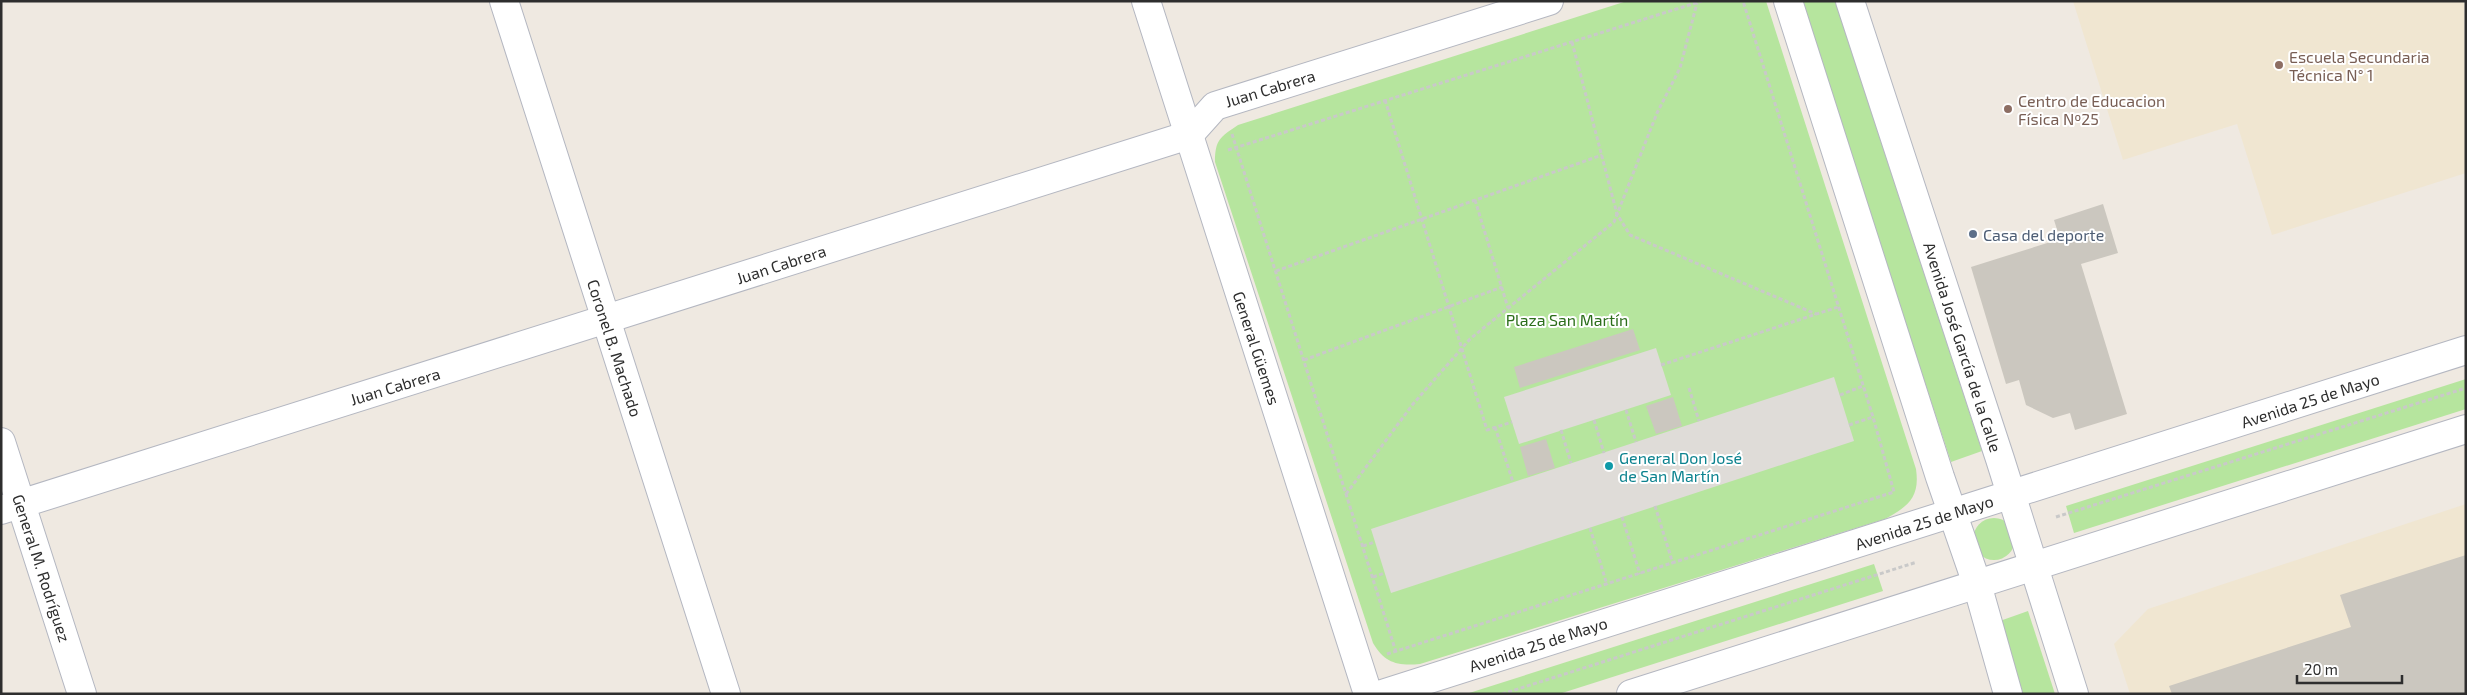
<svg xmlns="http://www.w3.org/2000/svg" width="2467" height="695" viewBox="0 0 2467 695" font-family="'Exo 2',sans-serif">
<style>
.education{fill:#f0e6d1}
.green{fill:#b6e59e}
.plaza{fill:#dfdcd8}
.building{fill:#cbc7bf}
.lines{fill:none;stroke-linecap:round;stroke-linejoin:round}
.minor-casing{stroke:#b4b7c1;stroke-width:30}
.secondary-casing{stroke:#b4b7c1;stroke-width:30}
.path{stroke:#c9c9c9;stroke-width:3;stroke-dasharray:4 2.5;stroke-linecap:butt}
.minor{stroke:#fff;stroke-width:28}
.secondary{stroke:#fff;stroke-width:28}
.education-dot{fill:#8d6e63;stroke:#fff;stroke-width:2}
.service-dot{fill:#5c6f8a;stroke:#fff;stroke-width:2}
.culture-dot{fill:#0f9aa8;stroke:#fff;stroke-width:2}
.labels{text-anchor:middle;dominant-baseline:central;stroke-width:4;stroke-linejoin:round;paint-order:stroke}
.education-label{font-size:16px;fill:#785e54;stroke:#fff;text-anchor:start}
.street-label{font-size:16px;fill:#2e2e2e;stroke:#fff}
.service-label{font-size:16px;fill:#4e5e75;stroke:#fff;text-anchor:start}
.park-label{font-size:16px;fill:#2c6e1b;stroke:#fff}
.culture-label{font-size:16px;fill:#0d838f;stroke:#fff;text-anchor:start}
</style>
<rect width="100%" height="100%" fill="#efe9e1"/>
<!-- education -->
<g class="education">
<polygon points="2073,1 2464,1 2466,173 2272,235 2237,124 2123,160"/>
<polygon points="2466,504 2466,694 2130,694 2114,644 2148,609"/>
</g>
<!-- green -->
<g class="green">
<path d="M1627,1h139l150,468c4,28 -7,37 -31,50l-465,145c-23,2 -35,-1 -47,-21l-158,-481c0,-22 5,-25 23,-37z"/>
<polygon points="1800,1 1835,1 1982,451 1951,462"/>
<polygon points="2466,379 2466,409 2074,533 2066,506"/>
<circle cx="1994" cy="539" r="21"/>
<polygon points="1874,564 1883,591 1559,694 1466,694"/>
<polygon points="2028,611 2055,694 2021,694 1997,622"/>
</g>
<!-- plaza -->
<g class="plaza">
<polygon points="1656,348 1671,395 1519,444 1504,397"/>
<polygon points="1834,377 1854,441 1391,593 1371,529"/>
</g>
<!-- building -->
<g class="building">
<polygon points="2103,204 2118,253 2081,264 2127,414 2075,430 2070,413 2053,418 2026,405 2019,380 2006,384 1971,267 2060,239 2054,220"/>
<polygon points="1633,329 1640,350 1520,388 1514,367"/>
<polygon points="1673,397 1682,426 1656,434 1646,406"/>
<polygon points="1546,439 1555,468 1528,476 1520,447"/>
<polygon points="2466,555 2466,694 2172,694 2169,686 2351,627 2340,595"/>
</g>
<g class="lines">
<defs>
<g id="minor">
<polyline points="504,1 726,694"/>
<polyline points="1146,1 1368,694"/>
<polyline points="1,442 82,694"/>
<polyline points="1,510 1189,135 1215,106 1549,1"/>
</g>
<g id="secondary">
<polyline points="1788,1 1940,477 1977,584 2008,694"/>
<polyline points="1850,1 2000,459 2074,694"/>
<polyline points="1382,694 2466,350"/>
<polyline points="1631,694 2466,429"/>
</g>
</defs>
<!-- minor casing -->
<use href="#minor" class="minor-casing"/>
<!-- secondary casing -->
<use href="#secondary" class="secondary-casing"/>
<!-- path -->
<g class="path">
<polyline points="1572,42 1617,214 1630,235 1816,314"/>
<polyline points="1385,100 1487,430 1512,422"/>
<polyline points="1232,134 1396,652"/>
<polyline points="1228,150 1702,1"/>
<polyline points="1475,200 1508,308"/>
<polyline points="1276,271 1602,155"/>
<polyline points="1304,360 1502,287"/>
<polyline points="1661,365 1838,307"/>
<polyline points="1689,388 1699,421"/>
<polyline points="1840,395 1863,386"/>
<polyline points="1626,410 1636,442"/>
<polyline points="1594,420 1604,453"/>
<polyline points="1849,425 1873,417"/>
<polyline points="1495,427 1513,482"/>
<polyline points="1561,430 1571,463"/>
<polyline points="1346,494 1413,404 1470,339 1614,222 1657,113 1680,68 1697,3"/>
<polyline points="1655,506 1673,564"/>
<polyline points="1622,517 1640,574"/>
<polyline points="2056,517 2466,388"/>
<polyline points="1590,528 1607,585"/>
<polyline points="1363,546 1375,542"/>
<polyline points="1373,577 1385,573"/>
<polyline points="1387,654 1894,492 1873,417 1743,1"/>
<polyline points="1502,694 1917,562"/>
</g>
<!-- minor -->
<use href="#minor" class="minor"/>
<!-- secondary -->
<use href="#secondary" class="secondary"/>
</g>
<!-- markers -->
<g class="education-dot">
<circle cx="2279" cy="65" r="5"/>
<circle cx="2008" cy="109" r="5"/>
</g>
<circle class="service-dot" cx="1973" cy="234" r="5"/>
<circle class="culture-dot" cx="1609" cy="466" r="5"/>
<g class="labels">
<!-- education labels -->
<g class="education-label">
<text x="2289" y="56">Escuela Secundaria<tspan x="2289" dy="18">Técnica N° 1</tspan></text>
<text x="2018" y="100">Centro de Educacion<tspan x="2018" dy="18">Física Nº25</tspan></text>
</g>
<!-- street labels -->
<g class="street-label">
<text transform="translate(1270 88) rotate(-17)">Juan Cabrera</text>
<text transform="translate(781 264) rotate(-18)">Juan Cabrera</text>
<text transform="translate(1963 347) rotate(72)">Avenida José García de la Calle</text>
<text transform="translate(615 348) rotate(72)">Coronel B. Machado</text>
<text transform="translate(1257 348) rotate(72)">General Güemes</text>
<text transform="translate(395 386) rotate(-17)">Juan Cabrera</text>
<text transform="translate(2310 400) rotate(-18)">Avenida 25 de Mayo</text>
<text transform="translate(1924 522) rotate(-18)">Avenida 25 de Mayo</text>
<text transform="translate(42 568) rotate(72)">General M. Rodríguez</text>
<text transform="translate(1538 644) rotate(-18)">Avenida 25 de Mayo</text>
</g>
<!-- service labels -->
<g class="service-label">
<text x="1983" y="234">Casa del deporte</text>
</g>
<!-- park labels -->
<g class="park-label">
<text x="1567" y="319">Plaza San Martín</text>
</g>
<!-- culture labels -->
<g class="culture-label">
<text x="1619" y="457">General Don José<tspan x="1619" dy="18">de San Martín</tspan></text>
</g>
</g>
<!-- border -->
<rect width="2467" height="695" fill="none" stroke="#2e2e2e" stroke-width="5"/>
<!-- scale -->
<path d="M2297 675v8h105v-8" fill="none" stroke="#2e2e2e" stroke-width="2.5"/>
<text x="2304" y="675" font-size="15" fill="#2e2e2e" stroke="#ffffff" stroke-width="4" paint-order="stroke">20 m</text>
</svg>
